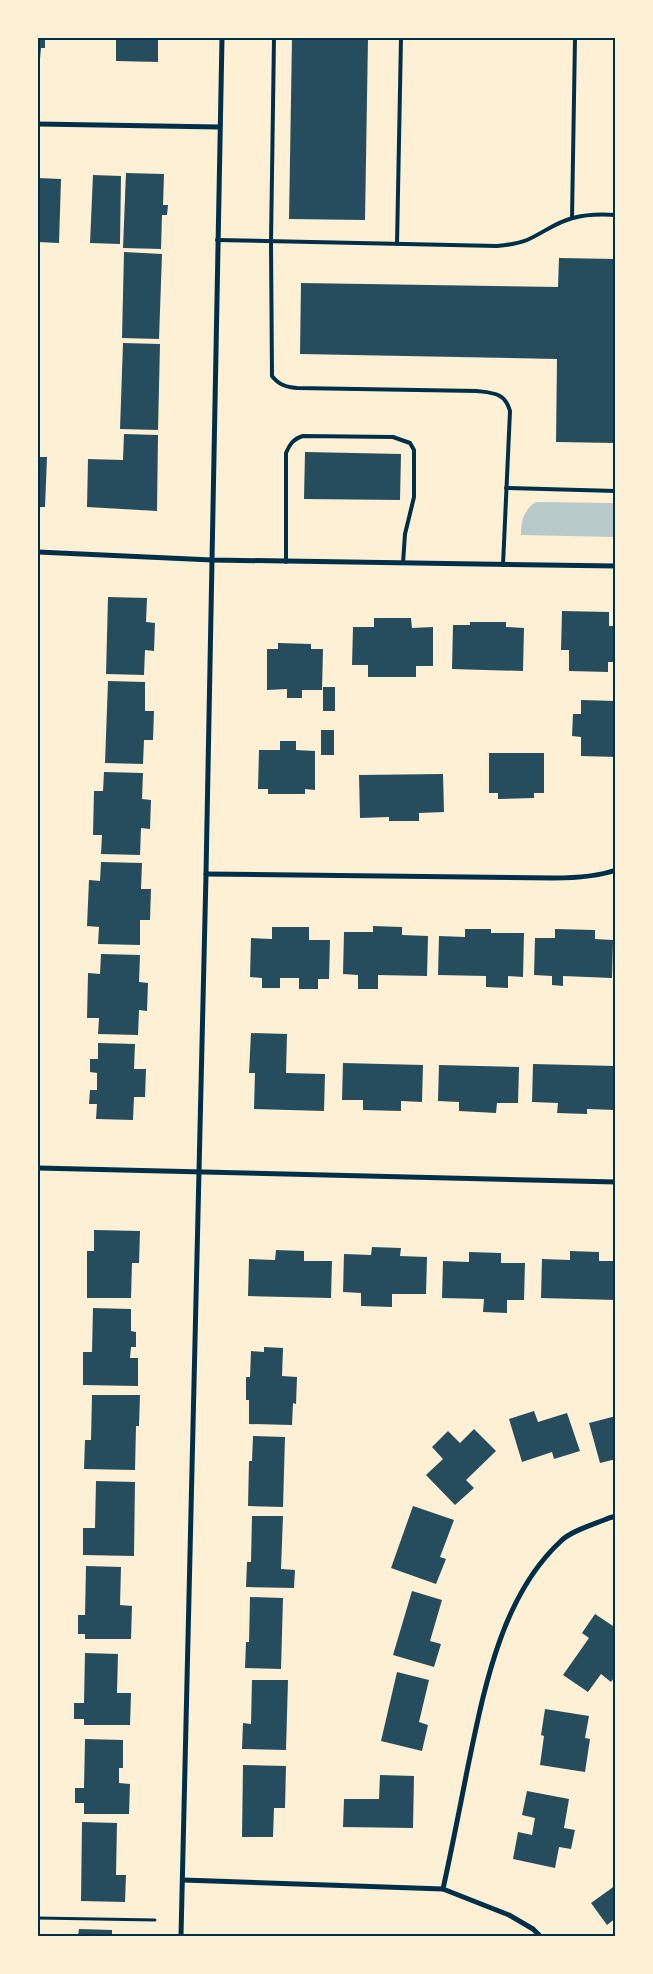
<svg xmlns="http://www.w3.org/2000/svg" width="653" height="1974" viewBox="0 0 653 1974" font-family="Poppins,sans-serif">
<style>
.green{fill:#b9caca}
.building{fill:#264d5e}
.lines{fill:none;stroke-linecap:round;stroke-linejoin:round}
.path{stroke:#003049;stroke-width:3}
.service{stroke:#003049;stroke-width:4}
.minor{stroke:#003049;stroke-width:5}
.neatline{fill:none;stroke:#003049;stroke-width:2}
</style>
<rect width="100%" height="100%" fill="#fdf0d5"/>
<!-- green -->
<path class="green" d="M536,502l79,1v34l-94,-2c0,-15 3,-25 15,-33z"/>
<!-- building -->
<g class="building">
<polygon points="38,38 45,38 45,48 41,48 40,59 38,59"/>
<polygon points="116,38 158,38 158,62 116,61"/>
<polygon points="292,38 368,38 365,220 289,219"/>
<polygon points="126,173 164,174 163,205 168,205 167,215 162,215 161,249 123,248"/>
<polygon points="93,175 121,176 120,244 90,243"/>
<polygon points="38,178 61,179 59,243 38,242"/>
<polygon points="124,252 162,254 159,339 122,338"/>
<polygon points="559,258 616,259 616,443 556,442 557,359 300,354 301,283 558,287"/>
<polygon points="123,343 160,344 158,430 120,429"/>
<polygon points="124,434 158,435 157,511 87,507 88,459 123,460"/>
<polygon points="305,452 401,454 400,500 304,499"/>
<polygon points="38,457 47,457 45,507 38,507"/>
<polygon points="108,597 147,598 146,622 155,623 154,651 145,650 144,675 106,674"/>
<polygon points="562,611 609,612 609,626 613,626 613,662 608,662 608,672 569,671 569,650 561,650"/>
<polygon points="374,618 411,618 412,628 433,627 433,666 416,666 416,677 368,677 368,665 352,665 353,627 374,627"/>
<polygon points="470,622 506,622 506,627 524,628 523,671 452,669 453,625 470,625"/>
<polygon points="278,643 311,644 311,649 323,649 322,690 302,690 302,698 287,698 287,689 267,690 267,649 278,649"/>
<polygon points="108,681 145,682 145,711 154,711 153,740 144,740 143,764 105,763"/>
<rect x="323" y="687" width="12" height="24"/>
<polygon points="581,700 616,701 616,757 581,756 581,737 572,736 573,714 581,714"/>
<rect x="321" y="730" width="13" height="25"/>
<polygon points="280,741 296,741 296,750 315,751 315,790 305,789 305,794 268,794 268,789 258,789 259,750 280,750"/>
<polygon points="489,753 544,753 544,793 534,793 534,798 498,799 498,793 489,793"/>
<polygon points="104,772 143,773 142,799 151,800 150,829 141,828 140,855 101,854 102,835 93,835 94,791 103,791"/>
<polygon points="443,774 444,812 419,813 419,821 389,821 389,817 360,818 359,775"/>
<polygon points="101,862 142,863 141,889 151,889 150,920 140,920 140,945 98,944 99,927 87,926 89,880 100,881"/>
<polygon points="373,926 402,927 402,935 428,936 427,976 378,975 378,989 358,989 358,975 343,974 344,932 373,932"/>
<polygon points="272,927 309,927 309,940 330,940 329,979 318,979 318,989 299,989 299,978 280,978 280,988 262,988 262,978 250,977 251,938 272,939"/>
<polygon points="465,929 491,929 491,933 524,933 523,977 508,976 508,988 486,987 486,976 438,975 439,936 465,937"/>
<polygon points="555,929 595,930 595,939 613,940 612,978 563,976 563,986 552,985 552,976 534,975 535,938 555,938"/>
<polygon points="101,954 140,955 139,982 148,983 147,1011 139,1010 138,1035 98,1034 99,1018 87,1018 88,973 100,974"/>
<polygon points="251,1033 287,1034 286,1073 325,1074 324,1111 254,1109 255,1073 249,1073"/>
<polygon points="98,1043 135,1044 134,1069 146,1069 145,1097 134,1097 133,1120 96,1119 97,1104 89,1104 90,1090 97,1090 97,1073 90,1072 90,1059 98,1059"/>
<polygon points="343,1063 423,1065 422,1102 401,1101 401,1111 363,1110 363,1100 342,1100"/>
<polygon points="533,1064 616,1066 616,1110 587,1109 587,1114 557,1113 558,1103 532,1102"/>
<polygon points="439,1065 519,1067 518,1103 497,1103 496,1113 459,1111 459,1102 438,1101"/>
<polygon points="94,1230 140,1231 139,1263 132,1263 131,1298 87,1298 87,1251 94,1251"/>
<polygon points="372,1247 401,1248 400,1256 427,1257 426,1294 392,1294 392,1307 361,1306 361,1293 343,1292 344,1254 371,1255"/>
<polygon points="276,1250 304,1251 304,1261 332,1261 331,1298 248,1296 249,1259 275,1260"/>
<polygon points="570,1251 599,1252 599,1261 616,1261 616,1300 541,1298 542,1259 570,1260"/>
<polygon points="469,1252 501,1253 501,1263 525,1263 524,1300 507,1300 507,1313 483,1312 484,1299 442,1298 443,1261 469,1262"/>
<polygon points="93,1308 131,1309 131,1331 136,1332 136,1347 131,1347 130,1358 138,1358 138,1386 83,1385 83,1352 92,1352"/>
<polygon points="264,1347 283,1348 282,1376 297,1377 296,1404 293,1403 292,1425 249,1424 249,1400 246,1400 246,1377 250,1377 251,1351 264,1352"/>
<polygon points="92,1395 140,1395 139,1426 136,1426 135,1470 84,1469 85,1440 91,1440"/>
<polygon points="534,1411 538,1422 567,1413 580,1451 554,1459 552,1452 522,1462 509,1419"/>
<polygon points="616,1416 616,1459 600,1463 589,1423"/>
<polygon points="474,1429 496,1451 466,1480 474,1488 455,1505 426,1475 443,1459 432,1447 448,1431 460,1443"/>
<polygon points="253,1436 285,1437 283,1507 248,1506 249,1461 252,1461"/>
<polygon points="96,1481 135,1482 134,1556 83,1555 83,1528 95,1528"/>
<polygon points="413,1506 454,1520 440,1557 446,1559 436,1584 391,1568"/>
<polygon points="252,1516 283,1516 281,1569 295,1570 294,1588 246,1587 247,1562 251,1562"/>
<polygon points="86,1566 121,1567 120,1605 132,1606 131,1639 85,1639 85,1634 78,1634 78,1615 85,1615"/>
<polygon points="412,1591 442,1600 430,1641 441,1644 434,1667 393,1655"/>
<polygon points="250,1597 283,1598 281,1669 245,1668 246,1642 249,1642"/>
<polygon points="595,1614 616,1628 616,1675 611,1682 601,1674 588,1692 563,1675 589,1638 582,1633"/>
<polygon points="85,1653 118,1654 117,1693 131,1693 130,1725 84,1725 84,1719 74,1719 74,1703 84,1703"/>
<polygon points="397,1672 429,1680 419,1722 428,1725 422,1751 381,1741"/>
<polygon points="252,1680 288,1680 286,1750 242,1749 243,1723 251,1724"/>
<polygon points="545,1709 589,1716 585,1738 590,1739 585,1772 540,1765 544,1736 541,1735"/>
<polygon points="85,1739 123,1740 123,1768 119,1768 119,1783 130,1784 129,1814 84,1814 84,1803 75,1803 75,1788 84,1788"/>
<polygon points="243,1765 286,1766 285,1808 274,1808 273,1837 242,1837"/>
<polygon points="380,1775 414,1776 413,1828 343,1827 344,1799 379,1799"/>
<polygon points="527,1791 569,1799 564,1828 575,1830 571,1849 559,1847 555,1868 513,1859 518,1832 532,1835 535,1818 522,1815"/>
<polygon points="82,1822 117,1823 116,1875 126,1875 125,1902 81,1901"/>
<polygon points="616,1885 616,1918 607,1925 591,1903"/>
<polygon points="79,1929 112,1930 112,1936 78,1936"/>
<polygon points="238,1934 271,1935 271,1936 238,1936"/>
</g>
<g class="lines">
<!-- path -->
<polyline class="path" points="38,1918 155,1920"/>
<!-- service -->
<g class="service">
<path d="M274,38l-3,204 1,134c7,9 14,11 25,12l180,3c17,2 28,2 33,20l-7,154"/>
<polyline points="572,218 575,38"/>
<path d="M217,240l280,6c11,-1 20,-2 30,-6 16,-7 29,-18 46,-22 14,-4 28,-4 43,-3"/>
<polyline points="397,244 401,38"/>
<polyline points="506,488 616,491"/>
<path d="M286,562v-109c4,-9 7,-14 17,-17l90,1 17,6 4,7v47l-9,37 -2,29"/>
</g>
<!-- minor -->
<g class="minor">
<polyline points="38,124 219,127"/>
<polyline points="38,552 212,560 616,566"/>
<path d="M206,874l348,4c21,0 42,-1 62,-8"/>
<polyline points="38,1168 616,1182"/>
<polyline points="183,1880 443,1889 509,1915 533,1929 540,1936"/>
<path d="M443,1889c9,-41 17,-82 25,-123 16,-76 33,-170 93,-225 9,-10 34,-17 48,-23l7,-2"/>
<polyline points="181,1936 206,874 222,38"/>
</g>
</g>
<!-- border -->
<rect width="653" height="1974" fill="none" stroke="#fdf0d5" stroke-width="78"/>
<rect x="39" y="39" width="575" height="1896" class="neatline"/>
</svg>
